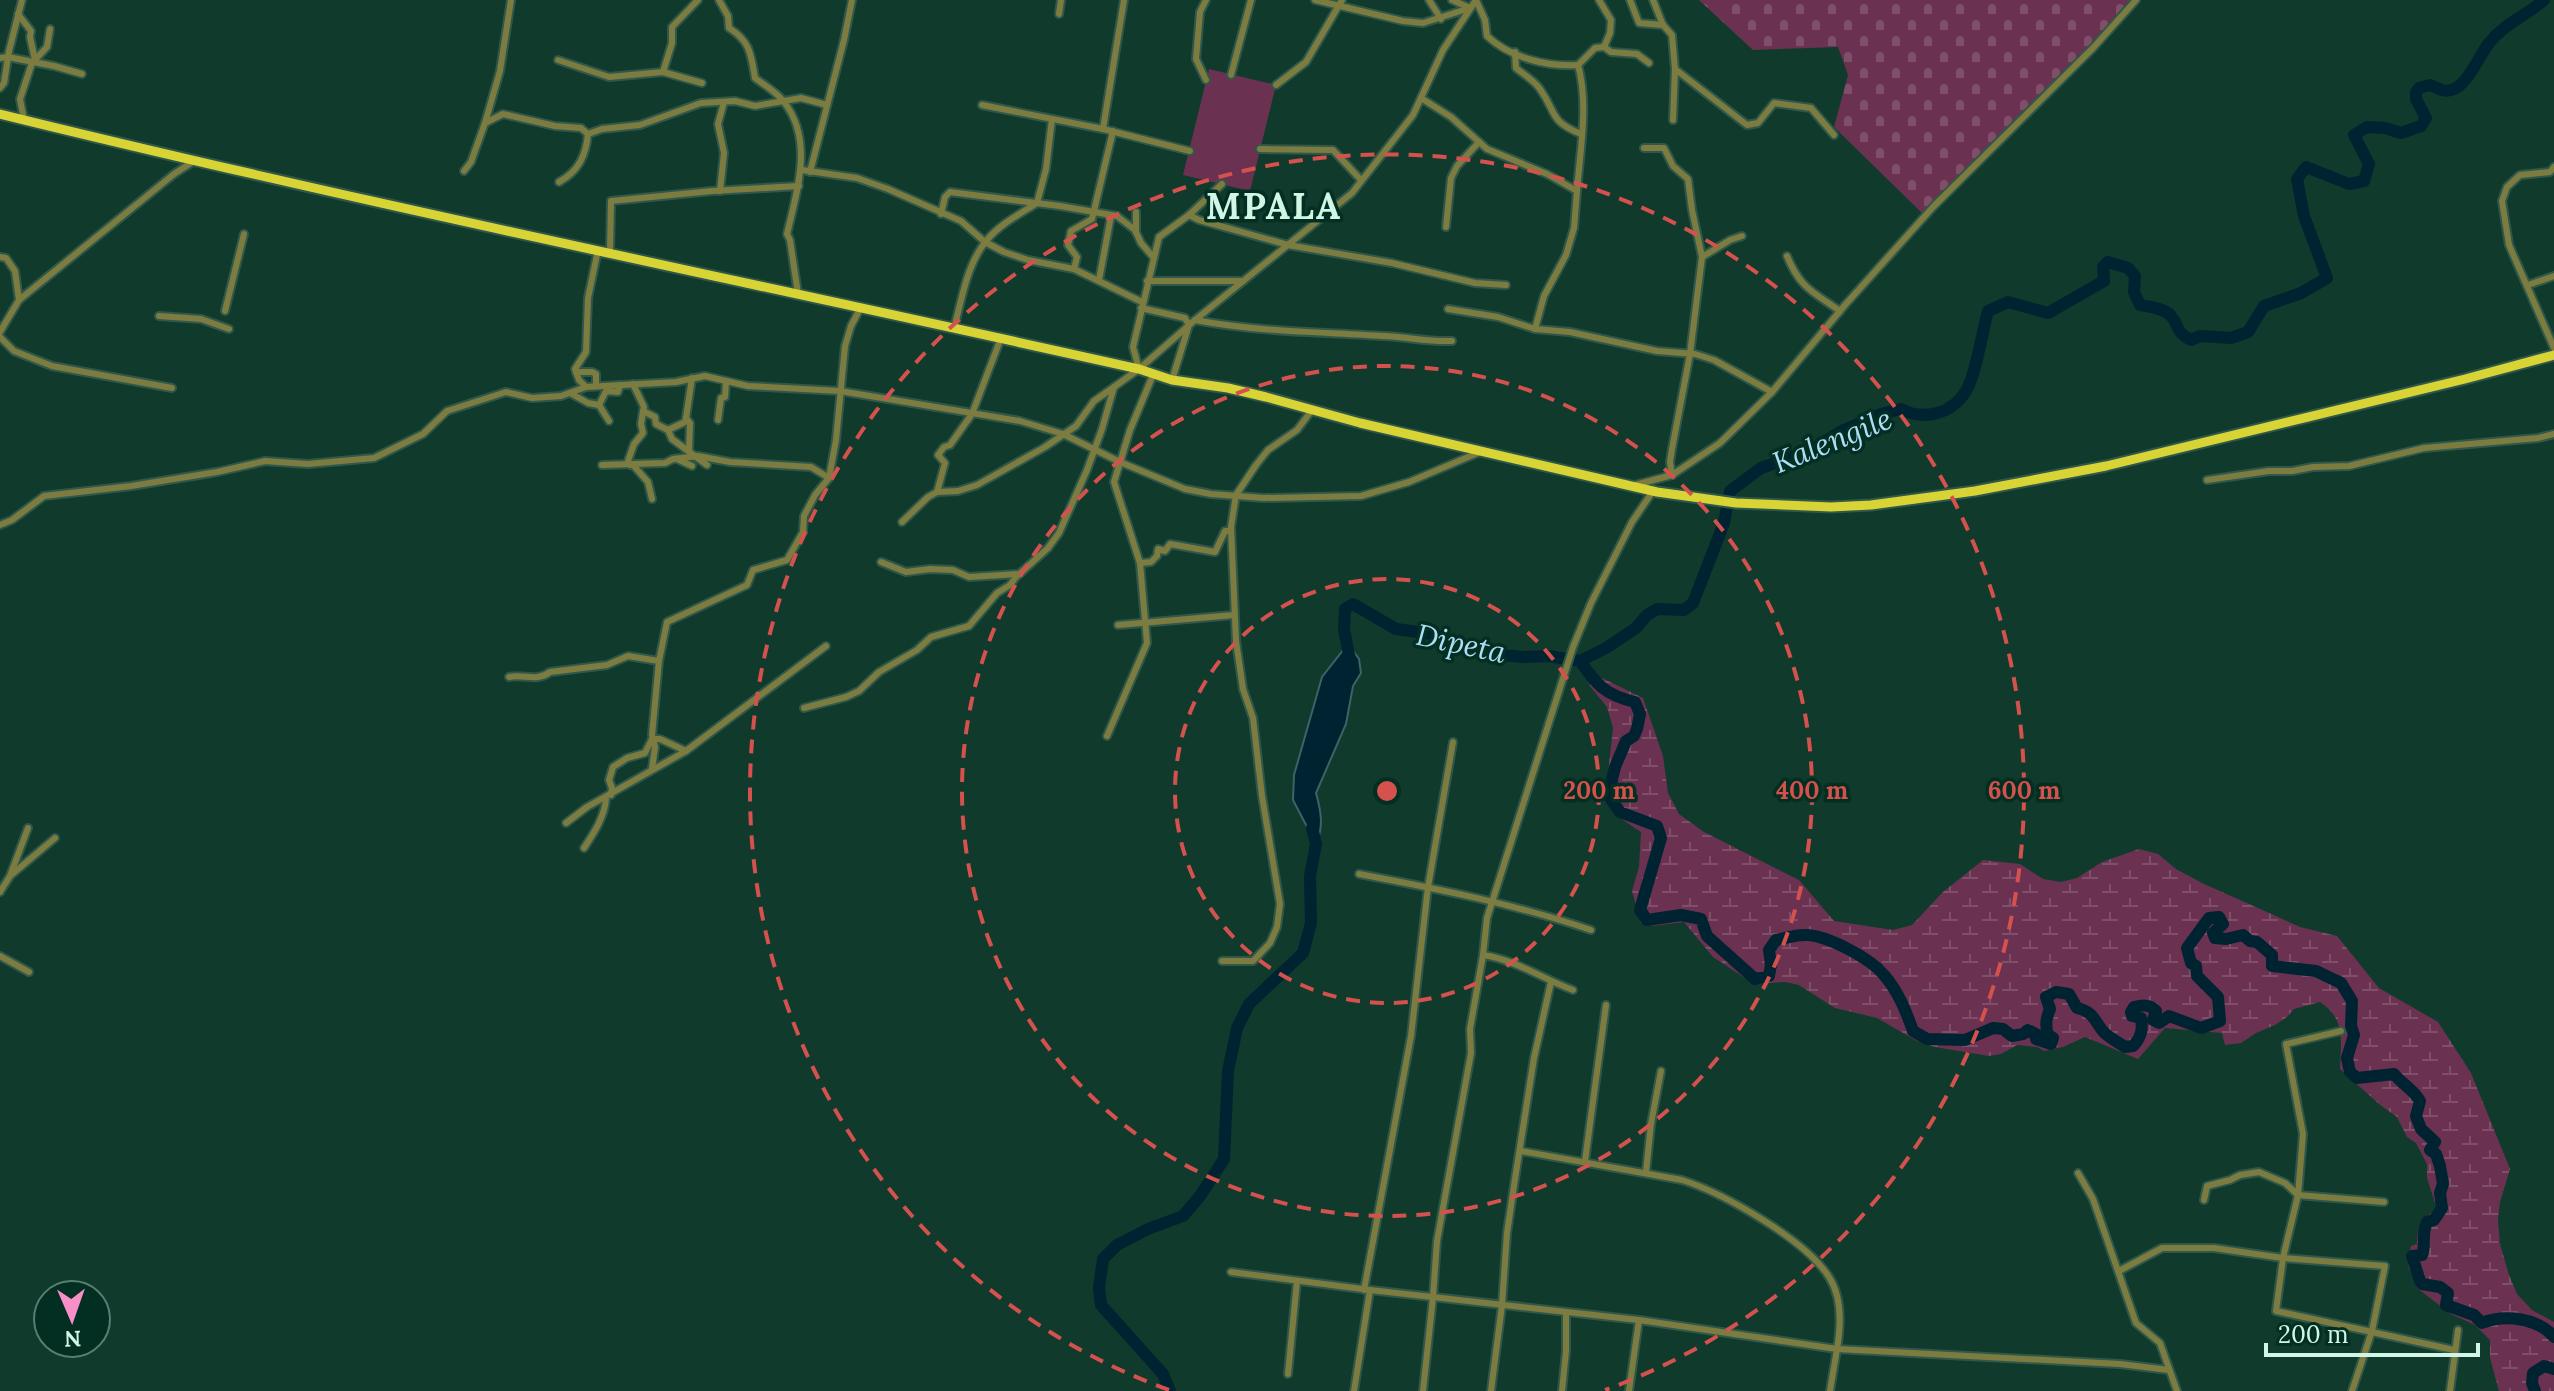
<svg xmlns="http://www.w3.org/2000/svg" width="2554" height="1391" viewBox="0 0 2554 1391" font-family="Lora,serif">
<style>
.grass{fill:#6b3151}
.wetland{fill:url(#wetland-marsh)}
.cemetery{fill:url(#cemetery-stones)}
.water{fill:#002331;stroke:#3f6267;stroke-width:2}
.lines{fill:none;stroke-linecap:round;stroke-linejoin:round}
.river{stroke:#002331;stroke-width:12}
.minor-casing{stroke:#2f584a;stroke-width:10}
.trunk-casing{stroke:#2f584a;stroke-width:13}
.minor{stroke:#7d7c40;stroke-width:6}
.trunk{stroke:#d9d436;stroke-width:9}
.ring{fill:none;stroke:#d5514e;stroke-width:4;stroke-dasharray:14 10}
.labels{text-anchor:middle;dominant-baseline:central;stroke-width:7;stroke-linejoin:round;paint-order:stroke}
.water-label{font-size:30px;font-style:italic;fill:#addef5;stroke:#032f22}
.district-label{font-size:36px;font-weight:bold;letter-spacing:2px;fill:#d1f6e6;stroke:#032f22}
.centre{fill:#d5514e;stroke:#032f22;stroke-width:4}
.ring-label{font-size:24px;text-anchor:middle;font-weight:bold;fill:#d5514e;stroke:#032f22;stroke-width:7;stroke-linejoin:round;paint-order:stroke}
</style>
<defs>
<pattern id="wetland-marsh" width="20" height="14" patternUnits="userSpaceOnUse" patternTransform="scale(2)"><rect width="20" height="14" fill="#6b3151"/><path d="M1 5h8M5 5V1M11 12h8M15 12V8" fill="none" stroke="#7f4f6a"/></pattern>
<pattern id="cemetery-stones" width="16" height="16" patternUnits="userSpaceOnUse" patternTransform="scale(2)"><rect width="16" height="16" fill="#6b3151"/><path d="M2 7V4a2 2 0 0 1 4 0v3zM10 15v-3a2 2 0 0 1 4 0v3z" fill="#7f4f6a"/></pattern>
</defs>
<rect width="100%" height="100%" fill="#103a2c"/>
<!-- grass -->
<polygon class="grass" points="1209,69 1276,85 1250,191 1183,175"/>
<!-- wetland -->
<path class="wetland" d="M1602,678l41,20 20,58 5,37 11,21 25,18 95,48 35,41 59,9 19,-5 31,-33 40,-32 37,4 23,15 18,3 16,-4 25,-16 37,-13 19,5 18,15 26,14 98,44 37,9 42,52 59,34 33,51 39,96 -10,33 -2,18 2,24 9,31 8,19 15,16 22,12v69h-55l-9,-33v-18l-15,-15 -24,-11 -34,-26 -9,-23 3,-19 6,-2c0,-17 5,-26 20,-35l-10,-31v-14l-11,-21 -9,-6 -10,-20 -18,-13 -39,-35c1,-28 6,-50 -20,-67l-26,7 -7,8 -12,8 -19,8 -15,10 -16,2 -3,-12 -57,-5 -27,31 -53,-22 -22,10 -19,4 -7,-4 -20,-2 -16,9 -12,2 -54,-9 -18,-6 -40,-23 -42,-10 -36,-23 -14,-3 -31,2 -41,-27 -29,-35 -32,4 -11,-3 -9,-32 7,-24 2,-35 -21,-14 -15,-17 8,-73 -6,-21 -18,-22z"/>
<!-- cemetery -->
<polygon class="cemetery" points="1699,0 2131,0 2090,47 1923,214 1834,127 1848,75 1838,47 1753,50"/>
<!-- water -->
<path class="water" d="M1348,644l11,15 2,14 -8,13 -7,38 -30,69c5,18 8,34 0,51l-23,-44 1,-25 28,-98z"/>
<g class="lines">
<!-- river -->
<g class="river">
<path d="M1350,660l-6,-31 1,-20 8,-5 43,25 36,5 48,19 44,4 24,-1 32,5c17,24 25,34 55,41l5,12 -3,15 -3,7 -8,5 -11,26 -3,12 -2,19 10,14 37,14 4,12 -21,72 7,10 34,-5 20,4 6,17 48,43 14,-3 2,-11 -2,-15 7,-10c10,-2 21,-6 31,-5 21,1 63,23 77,40 14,16 22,36 29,56l14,8 38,1 28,-12 10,1 9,7 11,-2 5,-4 8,4v5l15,5 2,-6 -5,-3c-3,-10 -2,-16 2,-26l-4,-12 10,-5 13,2 8,14c16,4 16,10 25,22 5,7 16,12 23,17l8,-1c8,-8 10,-16 8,-28l-9,-2 -1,-4 3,-5c8,-2 16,-3 22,4l-3,9 6,3 10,-7 32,12 19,-7 -2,-24 -21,-21 -1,-10 -5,-3 -4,-15 22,-30 10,-1 4,7 -10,9 2,5 11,1 17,-4 7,6 7,1 15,13v11l44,5 25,12 11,18 -1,25 3,9 -7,23 3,14 7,6 37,-4c9,11 19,15 26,27l-4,15 5,13 14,13 -5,8 6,4 4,12 3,18 -3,9 2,15 -8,12 -7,2c-6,14 -1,24 -5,33l-10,1 8,25 2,3 18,3 8,6 -2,12 28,10 8,8c23,-9 56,-5 72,14"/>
<path d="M1580,661l26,-13 30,-20 11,-13 10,-6 27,1 9,-7 31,-80 6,-32 31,-23 48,-17 33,-20 39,-17 20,-5c23,12 51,5 65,-18 10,-16 16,-59 22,-80l20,-9 40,11 56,-32 -1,-14 5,-5 20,6 7,8 -1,16 6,13c9,2 25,3 31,11 10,11 2,14 20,24l9,-4 31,2 17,-6 16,-26 37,-13 26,-15 -23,-62 -7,-37 9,-12 43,17 15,-3 5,-17 -15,-29 13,-8 18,1 16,5 20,-7 5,-8 -10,-19v-7l3,-4 11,-3c9,4 15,8 24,4 15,-7 25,-33 35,-46 16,-20 37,-27 55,-43"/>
<polyline points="1170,1391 1163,1374 1101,1305 1099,1288 1103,1259 1117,1245 1148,1229 1183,1216 1200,1196 1224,1159 1228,1071 1237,1028 1249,1004 1303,953 1311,923 1310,876 1316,844 1312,828"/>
<polyline points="2535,1391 2532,1383 2533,1373 2544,1366 2554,1369"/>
</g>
<defs>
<g id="minor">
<path d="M719,0l9,16 1,12c21,13 22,26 26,50 9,7 22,14 29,24 30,38 13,89 3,132l3,6 8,54"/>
<polyline points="1315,0 1403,21 1423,23 1470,8"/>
<polyline points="1429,0 1441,19"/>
<polyline points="1452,0 1470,8"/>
<path d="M1476,0l9,20 2,16c23,22 61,31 91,29 11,39 2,85 -1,126"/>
<polyline points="1599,0 1611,20 1610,33 1604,47"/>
<polyline points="1630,0 1639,23 1663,25"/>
<polyline points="1653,0 1663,25 1672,35 1675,69 1673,120"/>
<polyline points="18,14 31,31 30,37 35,60"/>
<polyline points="1059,14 1061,0"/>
<path d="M1515,52l1,16c8,7 17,11 24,21 17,24 9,32 41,45"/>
<polyline points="0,58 8,57 54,66 82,74"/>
<polyline points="558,60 609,77 663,72 702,83"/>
<polyline points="1578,65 1595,48 1604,47 1611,52 1637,54 1649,63"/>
<polyline points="1675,69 1747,125 1758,123 1774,103 1811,108 1834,135"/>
<polyline points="663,72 672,43 672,27 698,0"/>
<polyline points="1231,75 1251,0"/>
<polyline points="1206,80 1196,59 1200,12 1206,0"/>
<polyline points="1276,85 1306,62 1342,0"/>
<polyline points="0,88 4,83 9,51 22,0"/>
<polyline points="1421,98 1451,117 1487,149 1547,174 1577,191 1574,228 1566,255 1544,296 1535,329"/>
<polyline points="982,105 1103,129 1190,151"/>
<polyline points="24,120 20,99 32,63 47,47 50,29"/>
<polyline points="485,123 500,71 511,0"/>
<polyline points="1103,129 1124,0"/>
<polyline points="1644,148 1664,148 1673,166 1688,179 1692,210 1702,257"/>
<polyline points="1260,149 1333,150 1361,180"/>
<polyline points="2554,167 2550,172 2520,175 2507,187 2502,201 2509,245 2554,348"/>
<polyline points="802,170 857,178 888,189 961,221 985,242 1004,252 1028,260 1074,269 1142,302"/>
<polyline points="464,171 471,162 485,123 503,114 555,126 581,128 588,134 602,129 640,125 701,103 735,101 755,106 801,98 827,105"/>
<polyline points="810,172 844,40 852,0"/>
<path d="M559,182c20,-11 27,-27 29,-48"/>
<polyline points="720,191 724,153 718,124 724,102"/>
<polyline points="1136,212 1136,232"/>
<polyline points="941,214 945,197 950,192 1060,206 1117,216 1135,230 1141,243 1154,258"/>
<polyline points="1189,215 1199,220 1288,245 1392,263 1475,283 1506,285"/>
<polyline points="1446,227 1451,178 1457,166 1479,142"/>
<polyline points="610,253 611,201 712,191 799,186"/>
<path d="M1787,256c13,32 26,36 53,55"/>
<polyline points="0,257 6,258 15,271 19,300"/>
<polyline points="1074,269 1077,257 1068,245 1071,231 1092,219 1113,131"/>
<polyline points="1099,280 1111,216"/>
<polyline points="1147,281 1243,281"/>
<polyline points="2528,285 2554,276"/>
<polyline points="1141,308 1185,318 1189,325 1172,380"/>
<polyline points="1448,309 1498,317 1535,329 1570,332 1657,351 1695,354 1714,360 1772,392"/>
<polyline points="225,311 244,234"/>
<polyline points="159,316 201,319 229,329"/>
<path d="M1195,320c63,12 126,12 189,16 23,1 45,6 68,5"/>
<path d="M954,328c8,-29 13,-65 33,-88 13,-16 33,-26 50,-37l9,-34 6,-50"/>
<polyline points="0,332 19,300 174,174 194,161"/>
<polyline points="0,337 14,351 52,366 172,388"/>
<polyline points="1139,369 1133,347 1159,237 1189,215 1222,184"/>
<polyline points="576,372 592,372 596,374 596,386"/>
<polyline points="633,384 644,407 643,411 655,417 656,424 668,430 672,439 707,465"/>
<polyline points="586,387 579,380 575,369 586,352 588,298 598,250"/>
<polyline points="570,393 588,403 599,405 609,421"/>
<polyline points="599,405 606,391 618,392 620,385"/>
<polyline points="718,420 721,398 725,397 726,382"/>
<polyline points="668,430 685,422 686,418"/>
<polyline points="689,451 690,423 686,418 692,378"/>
<polyline points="677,459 692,466"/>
<polyline points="602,465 665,463 673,459 698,456 730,462 811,467 829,478"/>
<polyline points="630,465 628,461 634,444 643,433 641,424 643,411"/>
<polyline points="633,465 648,482 652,499"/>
<polyline points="1672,475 1670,462 1672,449 1690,354 1702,257 1730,240 1742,236"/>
<polyline points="2207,480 2269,471 2292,471 2313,467 2349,466 2424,448 2538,438 2554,434"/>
<polyline points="1635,485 1672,475 1720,443 1772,392 1845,305 1933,207 2093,48 2136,0"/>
<polyline points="937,492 958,491 977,485 1045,447 1076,426 1094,401 1114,387"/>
<polyline points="902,522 928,497 937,492 945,463 938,455 944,447 950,445 972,414 1001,338"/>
<polyline points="0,525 12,520 44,496 131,486 217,472 265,461 308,464 374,458 423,434 447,411 506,392 532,398 561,396 586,387 676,382 705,376 748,386 840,391 1020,421 1063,434 1120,462 1185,489 1211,494 1264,498 1361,496 1409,482 1480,452"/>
<polyline points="881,562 906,572 930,569 953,570 969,577 1018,574"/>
<polyline points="1140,563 1151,562 1157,556 1158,549 1165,551 1170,544 1215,552 1225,531 1231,531"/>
<polyline points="1118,625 1234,615"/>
<path d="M509,677c15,-3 28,5 41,-5l57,-7 21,-9 31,5 8,-39 80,-37 6,-15 34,-10 16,-28 1,-16 11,-21 14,-17 7,-38 9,-94 6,-20 10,-19"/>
<polyline points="804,708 846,697 859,691 879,672 917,650 931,637 969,626 997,593 1010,585 1016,577 1048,548 1059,533 1087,470 1102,429 1114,387 1139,369 1195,320 1352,193 1413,115 1443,50 1476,0"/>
<polyline points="1107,736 1147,643 1140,563 1114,482 1130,430 1153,375"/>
<polyline points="652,769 655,747 652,735 659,661"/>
<polyline points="611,795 612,788 609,780 613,767 627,758 645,753 652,739 660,739 686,751"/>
<polyline points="566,823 587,807 686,751 826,646"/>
<path d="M584,848c10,-15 21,-32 22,-50"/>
<path d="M1359,874c79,15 156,30 232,56"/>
<polyline points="10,876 28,828"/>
<polyline points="0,892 10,876 55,838"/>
<polyline points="0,956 29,972"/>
<polyline points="1222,961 1253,961 1270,943 1277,927 1280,904 1262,796 1253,718 1243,689 1236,641 1231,527 1236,495 1256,465 1268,450 1297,430 1312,410"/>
<path d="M1573,990c-30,-11 -57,-30 -90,-35l4,-37 86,-271 18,-44 41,-81 21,-31"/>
<polyline points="2341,1031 2286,1044 2303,1134 2298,1195 2283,1258 2276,1311 2454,1350"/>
<path d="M1521,1151l161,29c41,13 124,60 147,97 13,20 12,49 8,72l283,15 49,6"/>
<polyline points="1585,1161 1606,1005"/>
<polyline points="1646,1172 1651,1124 1661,1071"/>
<polyline points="2078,1173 2093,1199 2136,1323 2160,1343 2177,1391"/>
<polyline points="2204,1200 2207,1186 2230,1180 2240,1175 2259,1172 2285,1183 2298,1195 2384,1202"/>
<polyline points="2119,1271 2162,1248 2214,1248 2283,1258 2385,1266 2372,1331 2352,1391"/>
<polyline points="1231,1272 1370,1290 1639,1320 1837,1349 1830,1391"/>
<polyline points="1364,1290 1411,1036 1428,887 1453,742"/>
<polyline points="1288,1374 1297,1281"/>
<polyline points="1354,1391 1370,1290"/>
<polyline points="1423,1391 1433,1297 1437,1241 1471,1053 1470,1029 1483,955"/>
<polyline points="1491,1391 1502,1305 1507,1233 1515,1179 1534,1058 1551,982"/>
<polyline points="1562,1391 1566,1351 1566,1313"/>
<polyline points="1629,1391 1639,1320"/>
<polyline points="2450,1391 2458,1330"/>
</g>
<path id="trunk" d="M0,114c378,93 759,170 1139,255l33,11 56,8 38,9 94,26 297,69 79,11 95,4 40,-2 104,-14 131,-25 359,-87 89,-24"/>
</defs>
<!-- minor casing -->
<use href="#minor" class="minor-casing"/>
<!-- trunk casing -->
<use href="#trunk" class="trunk-casing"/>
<!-- minor -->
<use href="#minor" class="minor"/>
<!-- trunk -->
<use href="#trunk" class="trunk"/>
</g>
<!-- distance rings -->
<g class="ring">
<circle cx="1387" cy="791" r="212"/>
<circle cx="1387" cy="791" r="425"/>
<path d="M1169 1390A637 637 0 1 1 1605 1390"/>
</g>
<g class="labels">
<!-- water labels -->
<g class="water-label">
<text transform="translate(1832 440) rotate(-22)">Kalengile</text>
<text transform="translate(1461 643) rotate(12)">Dipeta</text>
</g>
<!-- district labels -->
<g class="district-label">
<text x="1274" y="206">MPALA</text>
</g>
</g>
<circle cx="1387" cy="791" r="12" class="centre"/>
<g class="ring-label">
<text x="1599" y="799">200 m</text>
<text x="1812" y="799">400 m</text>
<text x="2024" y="799">600 m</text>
</g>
<!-- north arrow -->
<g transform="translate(72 1319) rotate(178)"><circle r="38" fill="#032f22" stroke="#557f70" stroke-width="2"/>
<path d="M0-6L14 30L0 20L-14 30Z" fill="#f98fc8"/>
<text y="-12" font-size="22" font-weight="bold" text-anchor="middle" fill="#d1f6e6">N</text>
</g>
<!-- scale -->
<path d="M2266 1343v12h212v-12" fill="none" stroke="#d1f6e6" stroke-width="4"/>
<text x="2278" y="1343" font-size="24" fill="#d1f6e6" stroke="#032f22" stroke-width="6" paint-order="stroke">200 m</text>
</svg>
